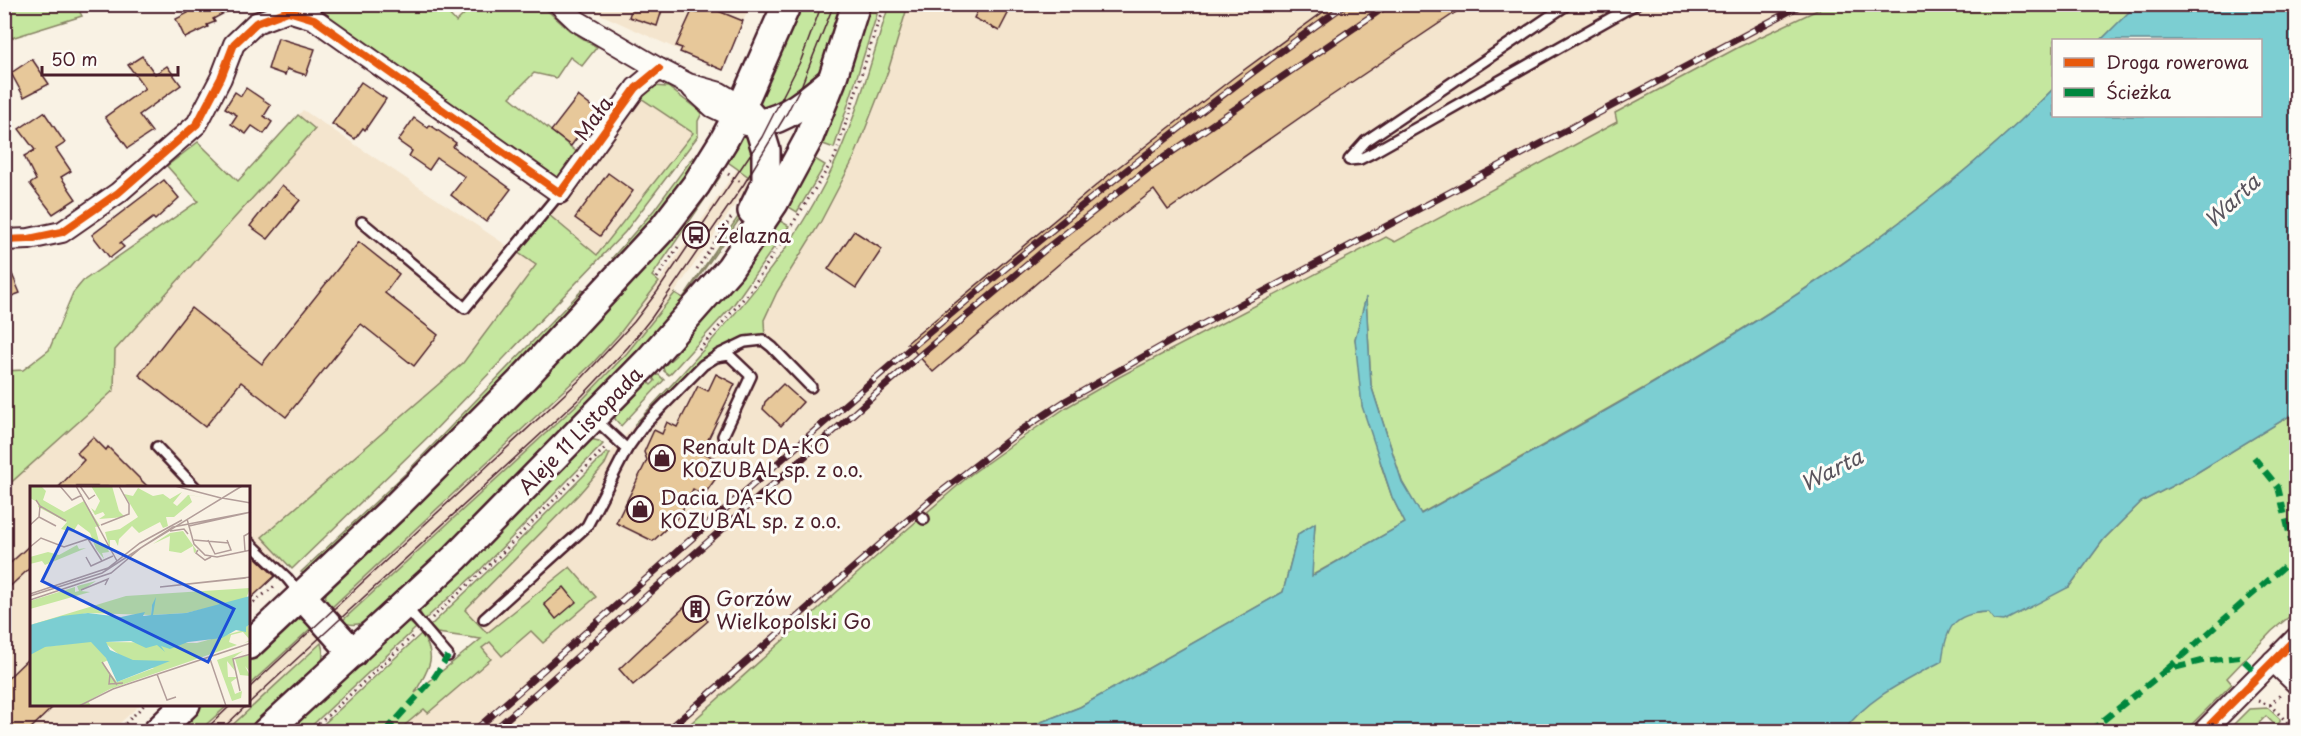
<svg xmlns="http://www.w3.org/2000/svg" width="2301" height="736" viewBox="0 0 2301 736" font-family="'Playpen Sans',sans-serif">
<style>
.built{fill:#f4e5ce}
.green{fill:#c5e79f;stroke:#888365;stroke-width:1.5}
.water{fill:#7cced2;stroke:#68888f;stroke-width:1.5}
.building{fill:#e7c89a;stroke:#4a1f2b;stroke-width:1.5}
.lines{fill:none;stroke-linecap:round;stroke-linejoin:round}
.service-casing{stroke:#4a1f2b;stroke-width:14}
.minor-casing{stroke:#4a1f2b;stroke-width:24}
.secondary-casing{stroke:#4a1f2b;stroke-width:32}
.path{stroke:#4a1f2b;stroke-width:3;stroke-dasharray:1.5 4.5;stroke-linecap:butt}
.service{stroke:#fdfcf7;stroke-width:9}
.minor{stroke:#fdfcf7;stroke-width:20}
.secondary{stroke:#fdfcf7;stroke-width:27}
.tram{stroke:#4a1f2b;stroke-width:1.5}
.rail-casing{stroke:#4a1f2b;stroke-width:7}
.rail{stroke:#fdfcf7;stroke-width:4.5;stroke-dasharray:14;stroke-linecap:butt}
.quiet{stroke:#00873e;stroke-width:6;stroke-dasharray:12 6;stroke-linecap:butt}
.cycleway-casing{stroke:#fdfcf7;stroke-width:11}
.cycleway{stroke:#e8590c;stroke-width:8}
.labels{text-anchor:middle;dominant-baseline:central;stroke-width:6;stroke-linejoin:round;paint-order:stroke}
.street-label{font-size:20px;fill:#4a1f2b;stroke:#fdfcf7}
.poi-label{font-size:20px;fill:#4a1f2b;stroke:#fdfcf7;text-anchor:start}
.water-label{font-size:21px;font-style:italic;fill:#59545d;stroke:#fdfcf7}
.inset-road{fill:none;stroke:#b39e9a;stroke-width:1.5}
.view{fill:#1d4ed8;fill-opacity:0.15;stroke:#1d4ed8;stroke-width:3}
.inset-edge{fill:none;stroke:#4a1f2b;stroke-width:3}
</style>
<rect width="100%" height="100%" fill="#f9f2e4"/>
<filter id="ink" filterUnits="userSpaceOnUse"><feTurbulence type="fractalNoise" baseFrequency=".0167" numOctaves="2"/><feDisplacementMap in="SourceGraphic" scale="12" xChannelSelector="R" yChannelSelector="G"/><feConvolveMatrix kernelMatrix="1 2 1 2 8 2 1 2 1" color-interpolation-filters="sRGB"/></filter>
<g filter="url(#ink)">
<!-- built -->
<g class="built">
<polygon points="580,5 754,5 747,12 723,70"/>
<polygon points="908,5 1828,5 1739,47 1615,113 1617,122 1395,242 1386,237 1119,377 1067,407 970,475 681,731 379,732 487,634 465,610 579,494 605,464 610,453 634,425 704,357 718,348 743,340 764,321 777,292 820,223 868,125 888,71"/>
<polygon points="641,98 693,133 596,255 549,215 571,190"/>
<polygon points="303,110 536,265 463,363 262,537 286,564 249,600 249,487 32,487 32,704 140,705 111,731 5,731 4,414 79,368 238,181"/>
<polygon points="737,169 752,179 743,193 665,307 627,353 584,398 225,731 199,732 228,705 249,704 249,685 571,385 620,333 642,306"/>
</g>
<!-- green -->
<g class="green">
<polygon points="5,4 76,5 82,16 5,40"/>
<polygon points="310,5 441,5 456,22 474,5 541,5 569,30 597,47 582,66 570,57 556,78 534,73 510,97 578,153 559,177 546,176"/>
<polygon points="797,5 844,5 828,54 811,87 765,111 759,107 757,102"/>
<polygon points="865,5 880,5 834,148 823,144 815,159 825,165 797,212 784,204"/>
<path d="M889,5h19l-20,66 -34,87 -34,65 -43,69 -13,28 1,19c-24,1 -41,5 -61,18l-70,68c76,-82 158,-165 204,-269 21,-48 35,-101 51,-151z"/>
<path d="M1828,5h309l-36,35h-47l-1,49c-179,182 -412,300 -633,425l-18,-32 -31,-97 -5,-86 -11,40 26,126 11,32 13,26 -94,53 4,-52 -17,10 -15,58 -203,115 -62,24 -337,1 207,-186 82,-71 50,-36 47,-32 52,-30 267,-140 9,5 222,-120 -2,-9 124,-66z"/>
<polygon points="652,86 668,87 702,113 698,121 698,136 625,232 432,433 292,569 262,537 463,363 536,265 517,252 549,215 597,255 693,133 641,98"/>
<polygon points="298,115 315,129 115,350 114,390 5,488 5,371 23,370 49,350 73,293 83,281 198,201 167,166 198,142 238,181"/>
<polygon points="748,129 759,184 725,160 741,132"/>
<polygon points="693,157 700,161 618,264 612,258 654,210"/>
<polygon points="715,174 720,177 652,276 659,282 620,333 593,363 331,608 325,598 328,586"/>
<path d="M751,198l2,2 -81,115 -39,46 -148,153 -111,104c-10,5 -22,10 -32,3l242,-223 43,-45 48,-60 8,5z"/>
<polygon points="775,218 789,226 734,304 669,375 664,371 663,367 676,355 672,351"/>
<polygon points="582,290 587,296 309,576 301,572 405,474"/>
<polygon points="655,375 659,375 664,380 621,426 615,419 615,411 641,383 644,386 648,382 651,385 655,381 653,378"/>
<polygon points="2296,412 2296,611 2272,631 2227,678 2232,684 2185,731 1787,732 1953,615 1988,612 2069,587 2104,539 2141,502 2193,475"/>
<polygon points="590,439 599,441 603,444 481,569 424,620 420,612 419,604"/>
<path d="M606,453h4l-5,11 -26,30 -114,116 22,23 83,-66 26,30 -53,46 -12,-12 -29,25 -12,-14 -8,6 9,11 -63,54 -4,-4 -19,16 5,6 -95,1 106,-98c19,25 5,37 -6,59l66,-54 -44,-6 -7,-7 79,-75z"/>
<path d="M301,619l10,9 -62,57v-27c14,-13 32,-37 52,-39z"/>
<polygon points="404,621 409,622 416,628 306,731 280,732"/>
<path d="M321,643c4,12 2,21 -6,31l-63,57 -27,1z"/>
<polygon points="200,705 228,705 199,731 171,732"/>
<polygon points="2268,708 2280,719 2280,722 2276,726 2266,716 2251,731 2227,731 2249,709"/>
</g>
<!-- water -->
<path class="water" d="M2137,4l159,1v407l-103,63 -52,27 -37,37 -35,48 -65,34 -10,-1 -6,-8c-36,1 -42,17 -46,49 -35,19 -75,37 -98,70h-826l62,-24 203,-115 15,-58 17,-11 -3,53 93,-53 -13,-26 -30,-91 -7,-67 11,-42 5,88 31,97 19,32c219,-123 454,-244 632,-425l1,27h206v-76h-159z"/>
<!-- building -->
<g class="building">
<polygon points="184,4 241,4 213,19 215,22 207,25 208,27 185,38 176,19 188,13"/>
<polygon points="633,4 656,4 663,7 657,26 629,17"/>
<polygon points="701,4 743,21 723,70 680,52 682,48 676,46 692,11 697,13"/>
<polygon points="981,4 1013,4 999,31 974,18"/>
<polygon points="1334,4 1468,4 1325,100 1168,210 1154,190 1066,258 933,372 907,343 1111,173 1233,78"/>
<polygon points="278,38 315,49 306,75 287,69 285,75 268,69"/>
<polygon points="142,56 155,74 167,66 181,85 139,115 152,132 128,148 105,117 145,88 128,65"/>
<polygon points="32,59 49,84 24,97 11,73"/>
<polygon points="361,82 386,99 365,130 363,128 355,139 332,124"/>
<polygon points="246,88 271,105 264,116 272,122 264,134 252,126 246,134 231,124 237,115 225,108 235,92 241,96"/>
<polygon points="578,96 597,111 571,146 551,131"/>
<polygon points="44,112 65,143 56,149 71,171 61,177 76,199 53,214 30,184 36,180 24,156 35,150 19,129"/>
<polygon points="414,118 428,128 430,125 456,143 453,147 511,189 486,222 451,195 465,177 437,158 429,170 409,156 412,151 398,141"/>
<polygon points="608,173 633,191 600,236 575,218"/>
<polygon points="164,180 179,198 155,220 153,218 120,243 124,247 110,258 92,235"/>
<polygon points="282,185 300,200 268,239 250,226"/>
<polygon points="854,231 882,249 856,288 828,269"/>
<polygon points="359,242 399,274 385,293 438,335 414,366 361,324 286,417 241,382 205,427 139,375 191,308 262,364"/>
<polygon points="4,255 20,293 4,299"/>
<polygon points="716,374 735,384 702,452 726,464 704,495 693,489 680,515 653,541 616,523 647,460 644,452 654,430 662,434 667,422 677,427 698,386 708,391"/>
<polygon points="783,384 803,402 781,426 763,409 765,402"/>
<polygon points="93,437 106,450 108,447 148,487 59,487 84,460 77,453"/>
<polygon points="32,543 32,566 4,592 4,569"/>
<polygon points="249,551 275,576 249,600"/>
<polygon points="564,587 576,602 556,619 544,604"/>
<polygon points="695,597 708,612 704,616 708,621 633,685 619,669"/>
<polygon points="32,655 32,705 55,705 27,732 4,732 4,682"/>
</g>
<g class="lines">
<defs>
<g id="service">
<polyline points="1568,4 1366,141 1349,160 1360,159 1372,153 1636,4"/>
<polyline points="362,222 465,308 560,193"/>
<polyline points="718,355 745,342 763,340 772,347 811,387"/>
<polyline points="596,420 627,449"/>
<polyline points="157,447 195,487"/>
<polyline points="922,517 924,519"/>
<polyline points="249,542 287,578 300,594"/>
<polyline points="406,607 448,656"/>
<polyline points="484,619 587,526 627,449 644,425 703,365 716,357 729,355 751,376 723,436"/>
</g>
<g id="minor">
<polyline points="559,4 577,21 659,69 688,84 720,93 742,106"/>
<polyline points="692,88 713,107 736,118"/>
<polyline points="4,240 29,239 62,232 118,193 197,124 221,78 234,44 256,23 288,11 314,19 560,193 636,88 659,69"/>
<polyline points="2273,661 2296,683"/>
<polyline points="2203,732 2296,638"/>
</g>
<g id="secondary">
<polyline points="742,106 758,124 766,150 766,182 752,211"/>
<path d="M741,120c6,1 13,4 19,3 27,-4 51,-25 71,-42"/>
<polyline points="301,595 353,653"/>
<polyline points="249,645 394,508 521,381 663,228 696,185 724,140 742,106 787,4"/>
<polyline points="157,732 186,704"/>
<polyline points="266,732 455,558 649,360 730,268 774,203 808,140 832,80 856,4"/>
</g>
</defs>
<!-- service casing -->
<use href="#service" class="service-casing"/>
<!-- minor casing -->
<use href="#minor" class="minor-casing"/>
<!-- secondary casing -->
<use href="#secondary" class="secondary-casing"/>
<!-- path -->
<g class="path">
<polyline points="728,174 742,183"/>
<polyline points="697,269 731,218"/>
<polyline points="657,278 678,247"/>
<polyline points="699,350 750,291 835,157 884,4"/>
<polyline points="249,606 276,585"/>
<polyline points="432,618 499,556 607,446"/>
<polyline points="2258,701 2270,705 2296,731"/>
<polyline points="2270,705 2282,693"/>
<polyline points="117,732 145,704"/>
<polyline points="310,732 414,635"/>
</g>
<!-- service -->
<use href="#service" class="service"/>
<!-- minor -->
<use href="#minor" class="minor"/>
<!-- secondary -->
<use href="#secondary" class="secondary"/>
<!-- tram -->
<g class="tram">
<polyline points="249,688 583,377 634,322 657,292 762,137 801,60 822,4"/>
<polyline points="249,703 582,396 628,347 652,317 744,184 787,113 802,84 834,4"/>
<polyline points="203,732 232,704"/>
<polyline points="219,732 248,704"/>
</g>
<defs>
<g id="rail">
<path d="M473,732c284,-250 564,-507 873,-728"/>
<polyline points="492,732 919,356 1047,248 1153,165 1389,4"/>
<polyline points="666,732 933,498 1020,431 1067,400 1171,341 1803,4"/>
</g>
</defs>
<!-- rail casing -->
<use href="#rail" class="rail-casing"/>
<!-- rail -->
<use href="#rail" class="rail"/>
<!-- quiet -->
<g class="quiet">
<polyline points="2166,670 2295,557 2278,487 2253,456"/>
<polyline points="385,732 433,679 448,656"/>
<polyline points="2089,732 2166,670 2202,661 2240,657 2259,675"/>
</g>
<defs>
<g id="cycleway">
<polyline points="4,240 29,239 62,232 118,193 197,124 221,78 234,44 256,23 288,11 314,19 560,193 636,88 659,69"/>
<polyline points="2203,732 2296,638"/>
</g>
</defs>
<!-- cycleway casing -->
<use href="#cycleway" class="cycleway-casing"/>
<!-- cycleway -->
<use href="#cycleway" class="cycleway"/>
</g>
</g>
<!-- icons -->
<defs>
<symbol id="bus-ring" viewBox="-11 -11 22 22"><circle r="9.5" fill="#fdfcf7" stroke="#4a1f2b" stroke-width="1.5"/><path d="M-5-6H5V4H4V6H2V4H-2V6H-4V4H-5ZM-3.5-4V0h7V-4ZM-3.5 1.2v1.5H-2V1.2ZM2 1.2v1.5H3.5V1.2Z" fill="#4a1f2b"/></symbol>
<symbol id="shop-ring" viewBox="-11 -11 22 22"><circle r="9.5" fill="#fdfcf7" stroke="#4a1f2b" stroke-width="1.5"/><path d="M-5-2.5h2.3a2.7 3.5 0 0 1 5.4 0H5L5.5 6h-11ZM-1.5-2.5h3a1.5 2.3 0 0 0-3 0Z" fill="#4a1f2b"/></symbol>
<symbol id="building-ring" viewBox="-11 -11 22 22"><circle r="9.5" fill="#fdfcf7" stroke="#4a1f2b" stroke-width="1.5"/><path d="M-4-6H4V6H1V3H-1V6H-4ZM-2.5-4.3h1.7v1.8h-1.7ZM.8-4.3h1.7v1.8H.8ZM-2.5-1h1.7V.8h-1.7ZM.8-1h1.7V.8H.8Z" fill="#4a1f2b"/></symbol>
</defs>
<g fill-rule="evenodd">
<use href="#bus-ring" x="681" y="220" width="30" height="30"/>
<use href="#shop-ring" x="647" y="443" width="30" height="30"/>
<use href="#shop-ring" x="625" y="494" width="30" height="30"/>
<use href="#building-ring" x="681" y="594" width="30" height="30"/>
</g>
<g class="labels">
<!-- street labels -->
<g class="street-label">
<text transform="translate(593 118) rotate(-54)">Mała</text>
<text transform="translate(580 430) rotate(-46)">Aleje 11 Listopada</text>
</g>
<!-- poi labels -->
<g class="poi-label">
<text x="716" y="235">Żelazna</text>
<text x="682" y="446">Renault DA-KO<tspan x="682" dy="23">KOZUBAL sp. z o.o.</tspan></text>
<text x="660" y="497">Dacia DA-KO<tspan x="660" dy="23">KOZUBAL sp. z o.o.</tspan></text>
<text x="716" y="598">Gorzów<tspan x="716" dy="23">Wielkopolski Go</tspan></text>
</g>
<!-- water labels -->
<g class="water-label">
<text transform="translate(2231 200) rotate(-43)">Warta</text>
<text transform="translate(1831 469) rotate(-27)">Warta</text>
</g>
</g>
<!-- overview -->
<g transform="translate(30 486)">
<rect width="220" height="220" fill="#f9f2e4"/>
<path d="M0,0h11l5,5 -3,9 21,12 20,-11 16,25 -5,1 5,18 6,-1 3,8 -7,1 2,6 -8,-10 -6,-16 -12,-9 -5,8 -12,-3 6,-7 -29,-15 1,-4 -9,-5zM61,0h21l7,25 6,6 -26,2 6,-4 -2,-3 -8,3 -4,-7 4,3 5,-10zM108,2l15,8 10,-2 7,5 12,-7 -9,11 4,3 11,-11 21,3 -20,-3 3,7 -18,15h-8l2,9 -5,2 -3,-6 -21,11 -7,-7 -13,13 -1,7 -3,-6h-5v9l-5,-17 15,-3 18,-12 -14,-23 9,2zM153,45l14,20 -3,2 -1,-7 -12,7 -12,-2 1,-15 -17,8 17,-11zM47,59l2,4 7,-1 -41,17 -3,-4 -12,3v-7l18,-5 11,3zM66,95l-15,10 9,1 -60,17v-8l45,-14v5l4,-1 -2,-5zM220,102l-4,11 -60,14 -34,2v-10l-1,10 -64,-2 -57,12 96,-29zM218,138l2,17 -6,2 6,-3 -7,-8 -12,3 -2,7 8,3 -127,44 -22,12 3,5h-61v-52l12,-7 50,-6 16,19 -6,3 15,19 37,-14 -31,-10 -19,-16 93,1 47,-13zM213,165l-10,7 2,13 -8,-10 1,16h10l-7,5 4,12 7,-3 -1,7 -9,3 -15,-41zM219,169l1,17 -5,-6 5,10 -10,-1 -5,-16z" fill="#c5e79f"/>
<path d="M220,110v28l-4,3v5l-10,-2 -14,8 -34,4 -18,7 -9,-3 4,6 -8,-7 -11,3 -15,-7 -25,1 4,8 23,10 37,1 -53,21 -11,-24 -15,-16 -46,5 -15,8v-30l32,-9 26,-3 33,4 24,-5 -2,4 8,-1 1,-10 4,-8 -3,18 33,-2z" fill="#7cced2"/>
<path class="inset-road" d="M30,0l12,14 10,-5M46,0l41,75M50,0l9,13 6,-4M145,0l46,12M192,12l29,5M6,14l4,6 -1,11M10,20l26,15M157,33l7,25 11,11 12,2 34,-7M0,39l9,-8 17,9M71,39l28,-11v-10l-10,-18M159,40l62,-14M140,45l14,-2 4,5M164,54l35,3M178,54l7,14 16,-4 -4,-10M0,61l11,-9 23,9 24,-8 14,22M168,64l-2,3 9,7 6,-3M215,65l-1,-15 7,-4M56,71l5,9 22,-10M216,92l-86,9 91,-10M51,104l27,-11 -3,6M0,108l78,-26 32,-25 42,-23M0,110l72,-23 71,-46 78,-15M0,114l81,-27 31,-26 100,-61M179,170l17,50M72,176l15,23M80,188l-1,10 14,-1M127,188l10,26 9,-3M210,205l-7,-32 18,-5M49,220l34,-17 138,-46"/>
<path class="view" d="M38,42l166,81 -26,53 -166,-81z"/>
<rect width="220" height="220" class="inset-edge"/>
</g>
<!-- margin -->
<rect width="2301" height="736" fill="none" stroke="#fdfcf7" stroke-width="24"/>
<rect x="12" y="12" width="2277" height="712" fill="none" stroke="#4a1f2b" stroke-width="2" filter="url(#ink)"/>
<!-- legend -->
<rect x="2052" y="39" width="210" height="78" fill="#fdfcf7" stroke="#b5a4a5" stroke-width="1.5"/>
<rect x="2064" y="58" width="30" height="9" fill="#e8590c" stroke="#b5a4a5" stroke-width="1.5"/>
<text x="2106" y="69" font-size="18" fill="#4a1f2b">Droga rowerowa</text>
<rect x="2064" y="88" width="30" height="9" fill="#00873e" stroke="#b5a4a5" stroke-width="1.5"/>
<text x="2106" y="99" font-size="18" fill="#4a1f2b">Ścieżka</text>
<!-- scale -->
<path d="M42 66v9h136v-9" fill="none" stroke="#4a1f2b" stroke-width="3"/>
<text x="51" y="66" font-size="18" fill="#4a1f2b" stroke="#fdfcf7" stroke-width="4.5" paint-order="stroke">50 m</text>
</svg>
